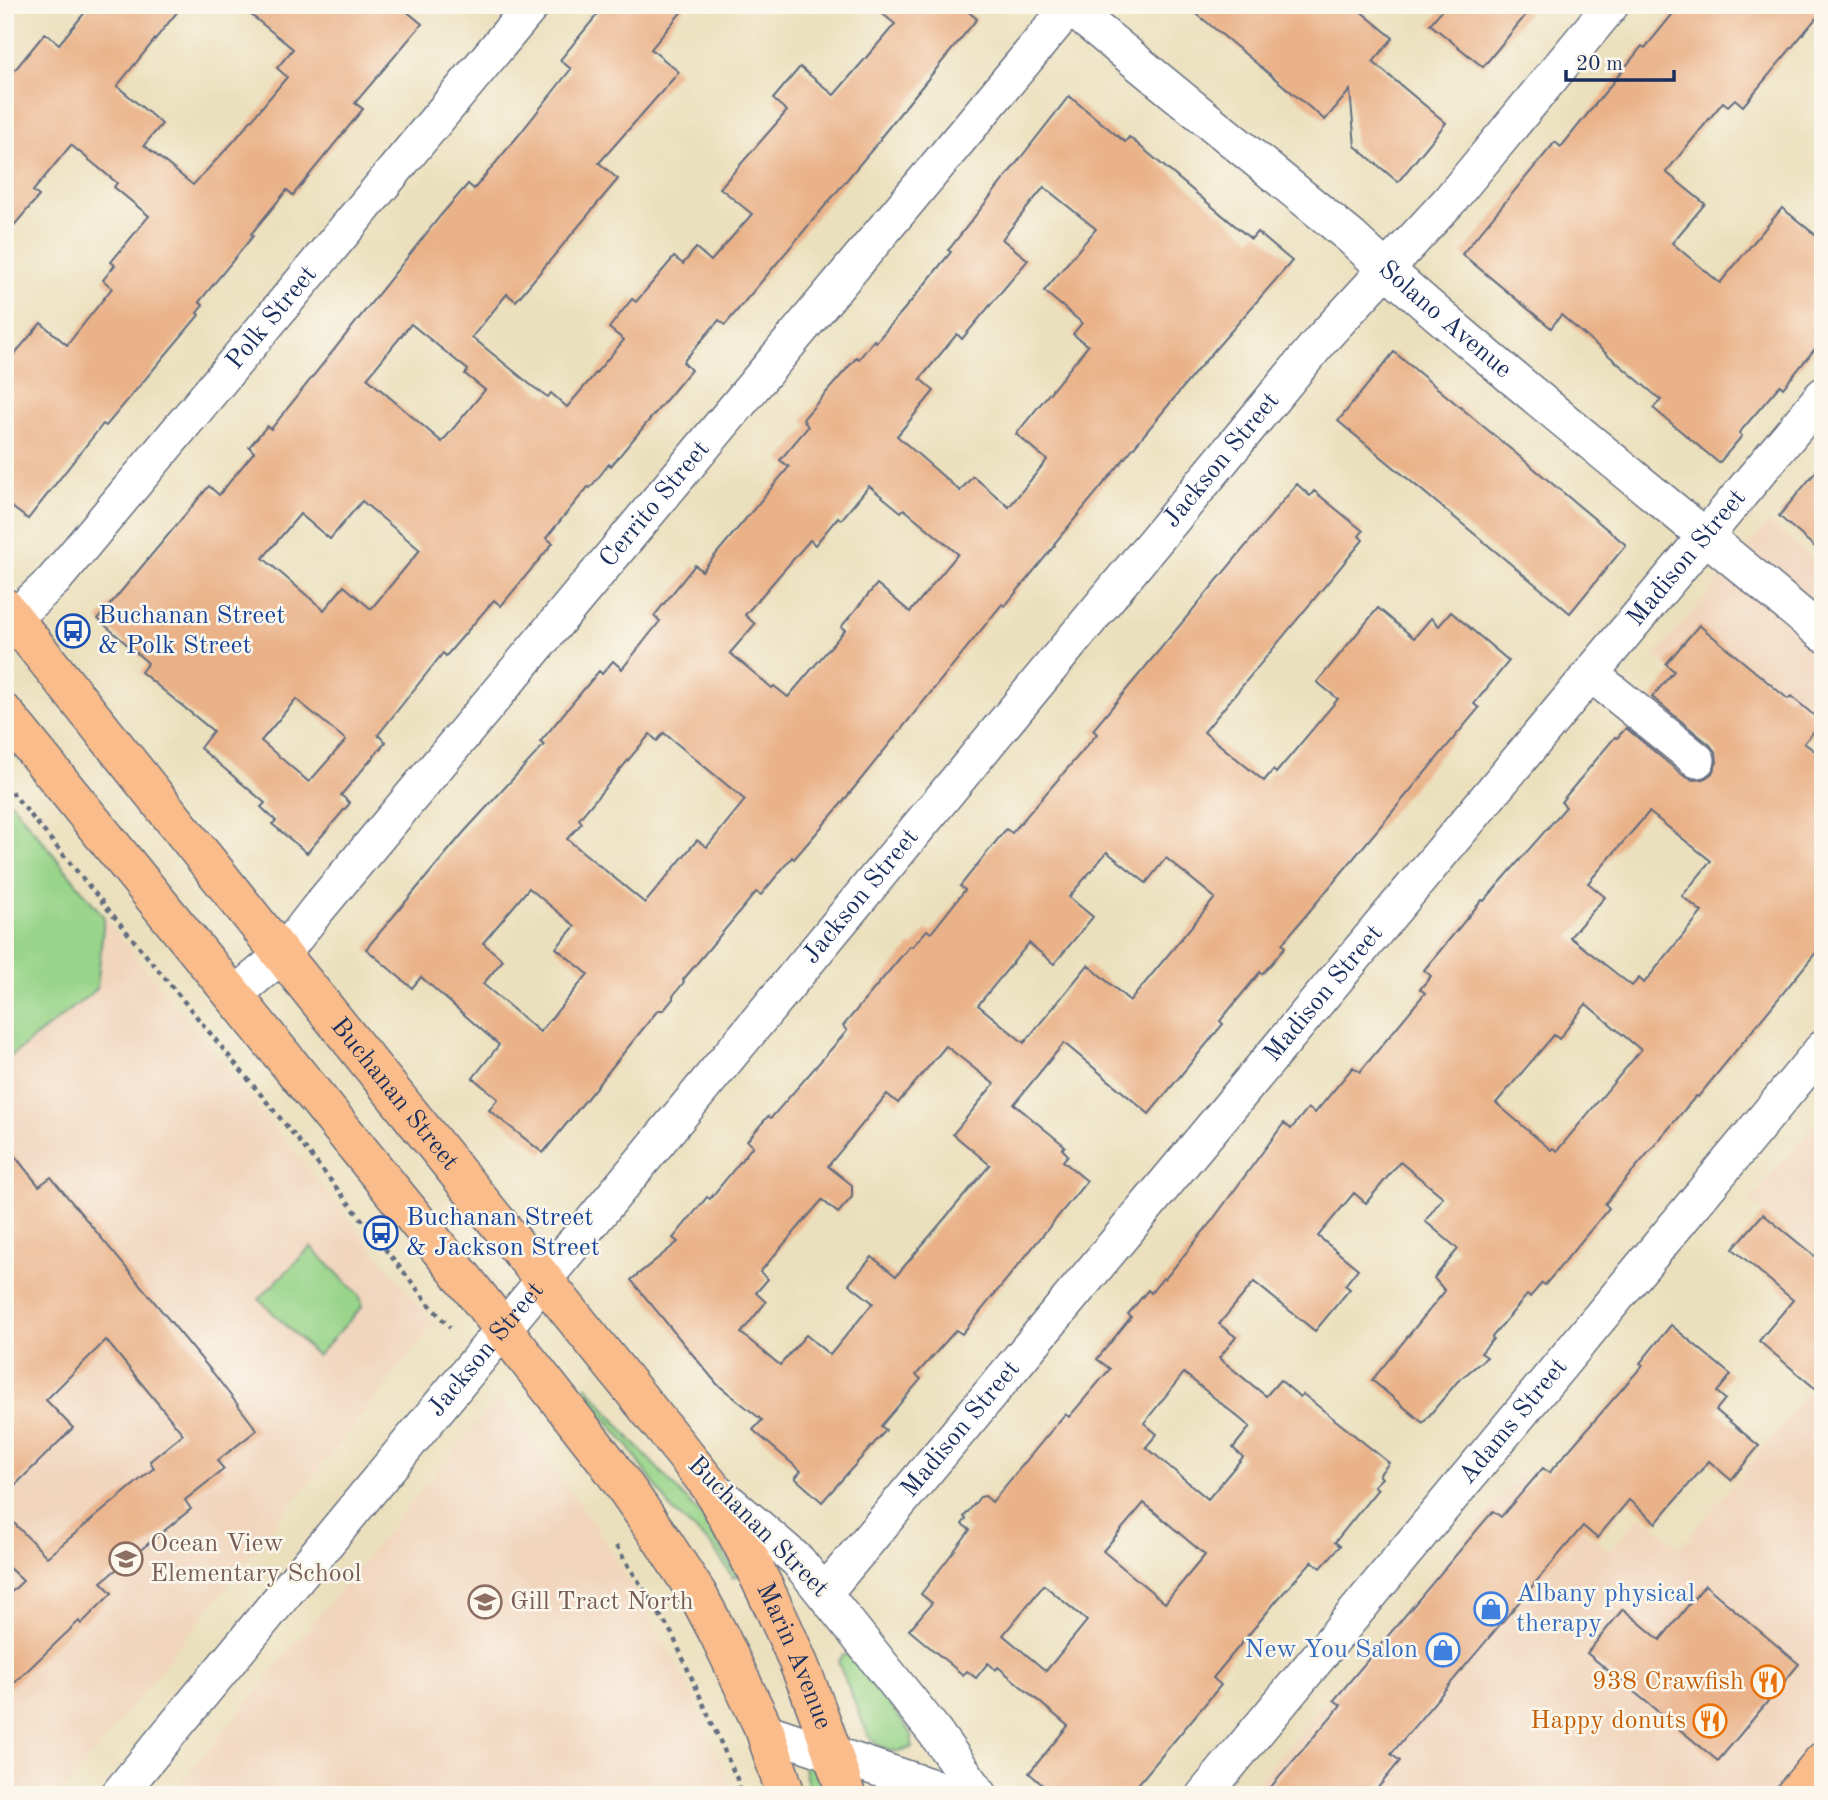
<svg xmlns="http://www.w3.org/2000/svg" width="1828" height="1800" viewBox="0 0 1828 1800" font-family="'Old Standard TT',serif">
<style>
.built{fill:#f1d5bd}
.green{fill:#98d489;stroke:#5a8274;stroke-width:2}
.building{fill:#eab289;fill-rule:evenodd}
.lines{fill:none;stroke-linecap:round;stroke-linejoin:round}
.minor-casing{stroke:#646d7f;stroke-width:38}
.major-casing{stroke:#646d7f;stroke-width:41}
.path{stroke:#646d7f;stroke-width:4.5;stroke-dasharray:5 5;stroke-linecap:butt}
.minor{stroke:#fff;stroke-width:35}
.major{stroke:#f9bc8a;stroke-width:38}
.labels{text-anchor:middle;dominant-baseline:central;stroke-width:5;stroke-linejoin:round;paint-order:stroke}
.street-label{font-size:26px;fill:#1b2f5e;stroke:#fbf7ec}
.transit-label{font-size:26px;fill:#164399;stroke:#fbf7ec;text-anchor:start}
.education-label{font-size:26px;fill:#785e54;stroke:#fbf7ec;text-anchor:start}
.shop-label{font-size:26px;fill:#366cbe;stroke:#fbf7ec;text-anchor:start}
.food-label{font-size:26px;fill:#c56008;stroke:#fbf7ec;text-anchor:end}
</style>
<rect width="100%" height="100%" fill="#fbf7ec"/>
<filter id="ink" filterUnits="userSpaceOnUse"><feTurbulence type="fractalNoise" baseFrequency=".0143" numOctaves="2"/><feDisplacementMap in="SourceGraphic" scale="14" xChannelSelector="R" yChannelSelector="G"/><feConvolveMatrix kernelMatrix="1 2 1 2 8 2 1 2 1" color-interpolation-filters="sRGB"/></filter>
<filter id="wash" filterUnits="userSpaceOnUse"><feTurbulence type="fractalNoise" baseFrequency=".00686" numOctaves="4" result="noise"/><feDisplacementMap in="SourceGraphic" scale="28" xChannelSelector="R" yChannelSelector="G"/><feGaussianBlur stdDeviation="1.57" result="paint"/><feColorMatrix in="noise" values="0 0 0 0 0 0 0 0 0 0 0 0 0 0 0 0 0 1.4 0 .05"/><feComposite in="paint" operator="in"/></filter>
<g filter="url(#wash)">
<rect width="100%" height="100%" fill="#ebe0bd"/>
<!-- built -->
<g class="built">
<polygon points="1768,522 1823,566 1823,721 1786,765 1655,656"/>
<polygon points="104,917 434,1324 61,1795 5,1795 5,1061 97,989"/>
<polygon points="1823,1114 1823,1260 1750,1200"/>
<polygon points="1823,1375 1823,1795 1246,1795 1518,1477 1610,1551 1641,1515 1680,1548"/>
<polygon points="499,1396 598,1529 683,1674 725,1770 731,1795 171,1795"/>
</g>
<!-- green -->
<g class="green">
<polygon points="5,795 104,917 97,989 5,1061"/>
<polygon points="311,1247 356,1292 361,1299 362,1307 317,1356 259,1299"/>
<polygon points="587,1386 633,1442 702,1516 737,1575 733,1578 712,1546 673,1511 628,1446 582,1390"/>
<path d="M843,1655h5l5,4 59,75v13c-17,9 -32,2 -44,-12l-30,-73z"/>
<polygon points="809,1762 816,1765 824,1795 810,1795 804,1768 805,1763"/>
</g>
<g id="blocks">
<!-- building -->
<g class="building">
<polygon points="91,5 183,5 117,86 162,124 144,145 193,185 234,141 287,77 277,68 293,49 239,5 399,5 422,24 355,103 363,109 293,195 287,190 251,234 253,236 199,302 203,305 197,313 199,315 106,426 103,424 28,519 5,502 5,365 41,323 67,345 112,288 103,280 115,265 111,262 149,216 114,187 117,183 71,145 33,191 39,196 5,236 5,82 45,33 59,44"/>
<path d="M605,5h82l-36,44 28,23 -80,91 19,16 -102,122 -9,-7 -35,43 60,49 16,11 3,-4 16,14 57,-67 -15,-12 23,-29 4,3 38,-45 9,7 13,-16 15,13 41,-47 -32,-26 67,-77 -14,-12 27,-32 34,28 61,-71 -23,-19h88l17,14 -58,71 -39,48 1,1 -156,186 -6,-5 -36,42 8,8 -80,96 -2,-2 -19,24 -2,-1 -42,51 7,5 -52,63 -7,-6 -48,56 -3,-3 -65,82 8,7 -45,53 9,8 -43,50 -35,-29 4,-3 -15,-14 4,-4 -65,-55 13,-17 -72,-59 7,-9 -50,-44 111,-133 10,9 35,-43 -5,-5 18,-21 4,3 170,-214 27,-31 6,5 44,-53 53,-67 -11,-9zM411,324l57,46 -3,4 20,16 -43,52 -75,-64zM362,501l58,49 -49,59 -27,-23 -20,24 -61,-52 37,-44 30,25zM296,699l50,41 -37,42 -48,-41z"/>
<polygon points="1186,5 1353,5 1393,38 1373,62 1446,123 1398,182 1355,146 1350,90 1325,120"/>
<polygon points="1446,5 1534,5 1483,67 1430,24"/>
<polygon points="1680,5 1823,5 1823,10 1743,106 1735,99 1728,106 1723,102 1666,172 1705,204 1672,243 1720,283 1782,208 1823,241 1823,339 1783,388 1780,385 1739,433 1742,436 1719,463 1653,408 1661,400 1561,315 1551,328 1462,254 1555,142 1561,147 1642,46 1645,48"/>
<path d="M1069,96l56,46 4,-5 122,102 6,-7 35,29 -93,107 -145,176 1,1 -50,61 -3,-2 -165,205 -43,50 -2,-2 -31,38 -5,-3 -73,88 1,2 -11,14v3l-9,11h-6l-115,143 -54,-43 9,-11 -25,-21 26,-33 -78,-68 -9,11 -46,-39 98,-117 80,-87 -4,-3 59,-71 3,3 11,-13 9,8 38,-48 -6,-5 41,-51 7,6 87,-104 -9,-7 28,-33 -5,-8 54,-62 2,2 15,-19 2,2 36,-42 39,-48 -3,-2 2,-2zM1044,187l52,42 -52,62 38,32 -9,11 15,12 -72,88 31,26 -38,47 -36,-31 -13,15 -63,-55 37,-45 -14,-12 37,-45 5,5 66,-79 -26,-21zM869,486l32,26 3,-3 54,45 -48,58 -33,-28 -36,43 4,3 -57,67 -14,-11 -2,2 -42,-35 25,-29 -10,-9 65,-75 5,5 23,-28 3,3zM664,733l81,67 -38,47 -10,-7 -52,63 -78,-64 15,-16 -3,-4 71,-85 7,7zM529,888l46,38 -19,22 32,26 -48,58 -57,-48 20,-24 -20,-17z"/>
<polygon points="1394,352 1626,545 1570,613 1338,421"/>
<polygon points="1823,463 1823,554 1779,516"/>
<path d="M1297,484l13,12 4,-5 49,40 -4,5 4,4 -159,192 60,49 9,-11 3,3 62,-74 -21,-17 61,-74 36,30 17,-20 8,8 12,-14 58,49 -35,43 5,4 -197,236 3,3 -13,16 -10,11 -2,-2 -40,49 3,3 -74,90 -85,-71 -19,23 -31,38 51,42 -3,3 6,6 -5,6 24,20 -125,153 -6,-4 -40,45 5,4 -40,47 5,4 -64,72 -27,-24 6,-7 -48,-41 9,-10 -45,-36 -86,-104 47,-38 -5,-4 34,-41 3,2 43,-53 -6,-5 21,-25 3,2 76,-87 -4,-5 67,-80 2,1 15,-17 4,3 34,-43 -5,-4 46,-57 6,4 85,-99 -4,-4zM1107,852l39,31 20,-25 49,40 -85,103 -42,-36 -64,78 -46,-38 51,-62 25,21 39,-47 -24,-20zM946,1046l48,38 -41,50 37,31 -94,111 -24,-19 -23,27 24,19 -43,52 -24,-20 -26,30 -39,-32 25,-31 -10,-9 12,-14 -8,-7 62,-72 16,13 14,-16v-12l-24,-19 59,-72 11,9z"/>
<path d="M1699,625l89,74 3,-3 31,26 -18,21 19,14v187l-125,153 -2,-1 -91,108 4,4 -64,77 -3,-2 -12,14 -3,-2 -35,42 1,2 -12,14 6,4 -30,25 -34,41 -51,-43 73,-89 -11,-13 24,-29 -33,-28 18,-24 -43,-35 -34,41 -12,-10 -36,43 40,33 -13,16 5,4 -35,42 -61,-49 -35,42 17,13 -17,21 47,38 14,-16 20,17 3,-3 86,69 -10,12 3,3 -8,8 4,3 -43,53 5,4 -19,22 -9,-7 -34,38 -65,79 8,7 -92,110h-75l-25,-22 39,-47 -70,-59 -2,3 -8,-7 -12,15 -9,-7 -4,4 -54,-45 23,-27 -11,-9 49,-64 -8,-6 4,-5 -2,-2 16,-20 5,-1 7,6 73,-88 4,3 41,-48 -13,-10 34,-42 -3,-3 20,-24 3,3 12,-15 2,1 46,-57 73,-99 7,6 17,-21 7,5 38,-46 7,5 65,-79 -5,-4 11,-13 -7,-6 58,-70 2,1 82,-94 -5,-5 54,-65 2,1 9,-10 58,48 9,4 11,-1 8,-6 5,-11 -1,-9 -6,-8 -58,-48 22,-26 -8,-7zM1649,812l62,49 -29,35 20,16 -58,71 -5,-5 -7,8 -62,-49 35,-40 -17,-14zM1586,1004l55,46 -84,101 -4,-3 -2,2 -55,-47 58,-68 5,4zM1184,1373l66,54 -17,21 10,9 -35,42 -62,-52 11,-13 -13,-11zM1144,1503l61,52 -40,48 -62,-52zM1044,1585l43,36 -41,50 -43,-36z"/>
<polygon points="5,1144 39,1186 51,1177 214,1374 257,1430 217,1461 224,1469 185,1500 191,1509 101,1582 112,1593 81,1624 79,1621 5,1692 5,1598 23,1581 5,1564 5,1514 47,1557 154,1468 150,1461 183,1434 106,1340 46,1400 73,1428 5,1495"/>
<polygon points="1763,1214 1823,1263 1823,1395 1759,1341 1793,1300 1733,1249"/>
<polygon points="1671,1325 1731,1375 1717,1392 1725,1399 1716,1410 1759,1446 1731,1480 1709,1461 1656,1523 1629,1500 1597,1538 1583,1526 1391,1754 1400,1761 1372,1795 1264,1795 1341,1705 1334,1700 1493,1511 1501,1517 1543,1468 1549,1473 1643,1365 1640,1363"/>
<polygon points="1705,1585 1799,1664 1718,1761 1587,1653 1623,1609 1660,1640"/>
</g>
</g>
</g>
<g filter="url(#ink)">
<use href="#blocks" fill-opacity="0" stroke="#646d7f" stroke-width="2"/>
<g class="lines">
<defs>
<g id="minor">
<path id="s1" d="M1067,5l284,232c44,42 90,80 136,119 111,94 225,184 336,278"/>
<path id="s2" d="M5,626l49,-46 478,-575"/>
<polyline points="1591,674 1697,760"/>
<path id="s3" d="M233,996l49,-41 34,-44 755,-906"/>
<polyline points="715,1490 798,1561 934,1731 980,1795"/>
<path id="s4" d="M825,1592l998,-1197"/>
<polyline points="765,1731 957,1795"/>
<path id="s5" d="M118,1795l1203,-1455 129,-140 161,-195"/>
<path id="s6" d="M1204,1795l619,-747"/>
</g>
<g id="major">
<path id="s7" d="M5,608l277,347 428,531c57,98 103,200 136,309"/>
<polyline points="5,714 464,1279 606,1460 662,1540 698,1595 719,1635 765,1731 786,1795"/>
<polyline points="1795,1795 1823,1761"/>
</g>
</defs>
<!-- minor casing -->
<use href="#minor" class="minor-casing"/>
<!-- major casing -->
<use href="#major" class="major-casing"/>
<!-- path -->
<g class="path">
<polyline points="5,784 308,1152 429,1304 450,1328"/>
<polyline points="616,1546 672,1634 737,1779 741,1795"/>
</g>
<!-- minor -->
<use href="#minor" class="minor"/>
<!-- major -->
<use href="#major" class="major"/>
</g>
</g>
<!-- icons -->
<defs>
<symbol id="bus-ring" viewBox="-11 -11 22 22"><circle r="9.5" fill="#fbf7ec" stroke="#1a4fb4" stroke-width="1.5"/><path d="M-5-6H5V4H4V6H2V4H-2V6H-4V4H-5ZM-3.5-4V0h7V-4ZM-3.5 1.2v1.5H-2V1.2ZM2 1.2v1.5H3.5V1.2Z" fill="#1a4fb4"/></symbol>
<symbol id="school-ring" viewBox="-11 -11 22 22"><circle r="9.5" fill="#fbf7ec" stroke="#8d6e63" stroke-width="1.5"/><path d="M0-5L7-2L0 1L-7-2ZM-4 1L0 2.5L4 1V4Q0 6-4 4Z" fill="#8d6e63"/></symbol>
<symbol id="university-ring" viewBox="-11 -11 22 22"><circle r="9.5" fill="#fbf7ec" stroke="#8d6e63" stroke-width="1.5"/><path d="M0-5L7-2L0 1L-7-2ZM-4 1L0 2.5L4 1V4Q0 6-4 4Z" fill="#8d6e63"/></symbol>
<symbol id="shop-ring" viewBox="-11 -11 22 22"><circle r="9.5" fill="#fbf7ec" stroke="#3f7fe0" stroke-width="1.5"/><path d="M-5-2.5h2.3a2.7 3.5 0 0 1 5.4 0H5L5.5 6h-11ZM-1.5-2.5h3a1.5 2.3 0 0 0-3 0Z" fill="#3f7fe0"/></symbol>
<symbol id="restaurant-ring" viewBox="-11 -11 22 22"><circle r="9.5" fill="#fbf7ec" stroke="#e8710a" stroke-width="1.5"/><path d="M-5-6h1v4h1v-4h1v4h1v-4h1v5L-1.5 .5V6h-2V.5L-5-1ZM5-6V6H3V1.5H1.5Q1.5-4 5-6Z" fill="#e8710a"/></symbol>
</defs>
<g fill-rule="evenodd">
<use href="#bus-ring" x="54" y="612" width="38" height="38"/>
<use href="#bus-ring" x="362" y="1214" width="38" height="38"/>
<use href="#school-ring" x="107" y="1540" width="38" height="38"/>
<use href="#university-ring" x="466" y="1583" width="38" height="38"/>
<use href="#shop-ring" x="1472" y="1590" width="38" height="38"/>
<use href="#shop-ring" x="1424" y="1631" width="38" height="38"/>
<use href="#restaurant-ring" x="1749" y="1663" width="38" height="38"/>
<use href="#restaurant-ring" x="1691" y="1702" width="38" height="38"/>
</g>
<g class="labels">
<!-- street labels -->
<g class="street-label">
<text stroke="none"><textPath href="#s2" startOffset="408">Polk Street</textPath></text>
<text stroke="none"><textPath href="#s1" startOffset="492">Solano Avenue</textPath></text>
<text stroke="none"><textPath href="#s5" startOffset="1732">Jackson Street</textPath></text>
<text stroke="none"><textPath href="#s3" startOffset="649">Cerrito Street</textPath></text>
<text stroke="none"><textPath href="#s4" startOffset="1346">Madison Street</textPath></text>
<text stroke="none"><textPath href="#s5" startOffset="1166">Jackson Street</textPath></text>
<text stroke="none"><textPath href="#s4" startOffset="779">Madison Street</textPath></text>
<text stroke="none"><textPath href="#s7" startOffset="623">Buchanan Street</textPath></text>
<text stroke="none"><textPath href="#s5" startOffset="578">Jackson Street</textPath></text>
<text stroke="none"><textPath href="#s6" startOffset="485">Adams Street</textPath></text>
<text stroke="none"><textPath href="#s4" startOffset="212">Madison Street</textPath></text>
<text transform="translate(758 1527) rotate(45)">Buchanan Street</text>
<text stroke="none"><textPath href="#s7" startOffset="1316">Marin Avenue</textPath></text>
</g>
<!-- transit labels -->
<g class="transit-label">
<text x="98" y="616">Buchanan Street<tspan x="98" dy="30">&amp; Polk Street</tspan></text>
<text x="406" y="1218">Buchanan Street<tspan x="406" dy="30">&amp; Jackson Street</tspan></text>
</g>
<!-- education labels -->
<g class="education-label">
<text x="150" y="1544">Ocean View<tspan x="150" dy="30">Elementary School</tspan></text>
<text x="510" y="1602">Gill Tract North</text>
</g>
<!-- shop labels -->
<g class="shop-label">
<text x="1516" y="1594">Albany physical<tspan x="1516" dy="30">therapy</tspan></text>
<text x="1418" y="1650" text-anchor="end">New You Salon</text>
</g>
<!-- food labels -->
<g class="food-label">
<text x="1744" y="1682">938 Crawfish</text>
<text x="1686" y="1721">Happy donuts</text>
</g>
</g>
<!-- margin -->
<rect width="1828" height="1800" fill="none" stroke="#fbf7ec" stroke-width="28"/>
<!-- scale -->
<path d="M1566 70v10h108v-10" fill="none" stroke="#1b2f5e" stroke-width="3.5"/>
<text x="1576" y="70" font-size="21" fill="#1b2f5e" stroke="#fbf7ec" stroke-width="5" paint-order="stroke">20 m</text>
</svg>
